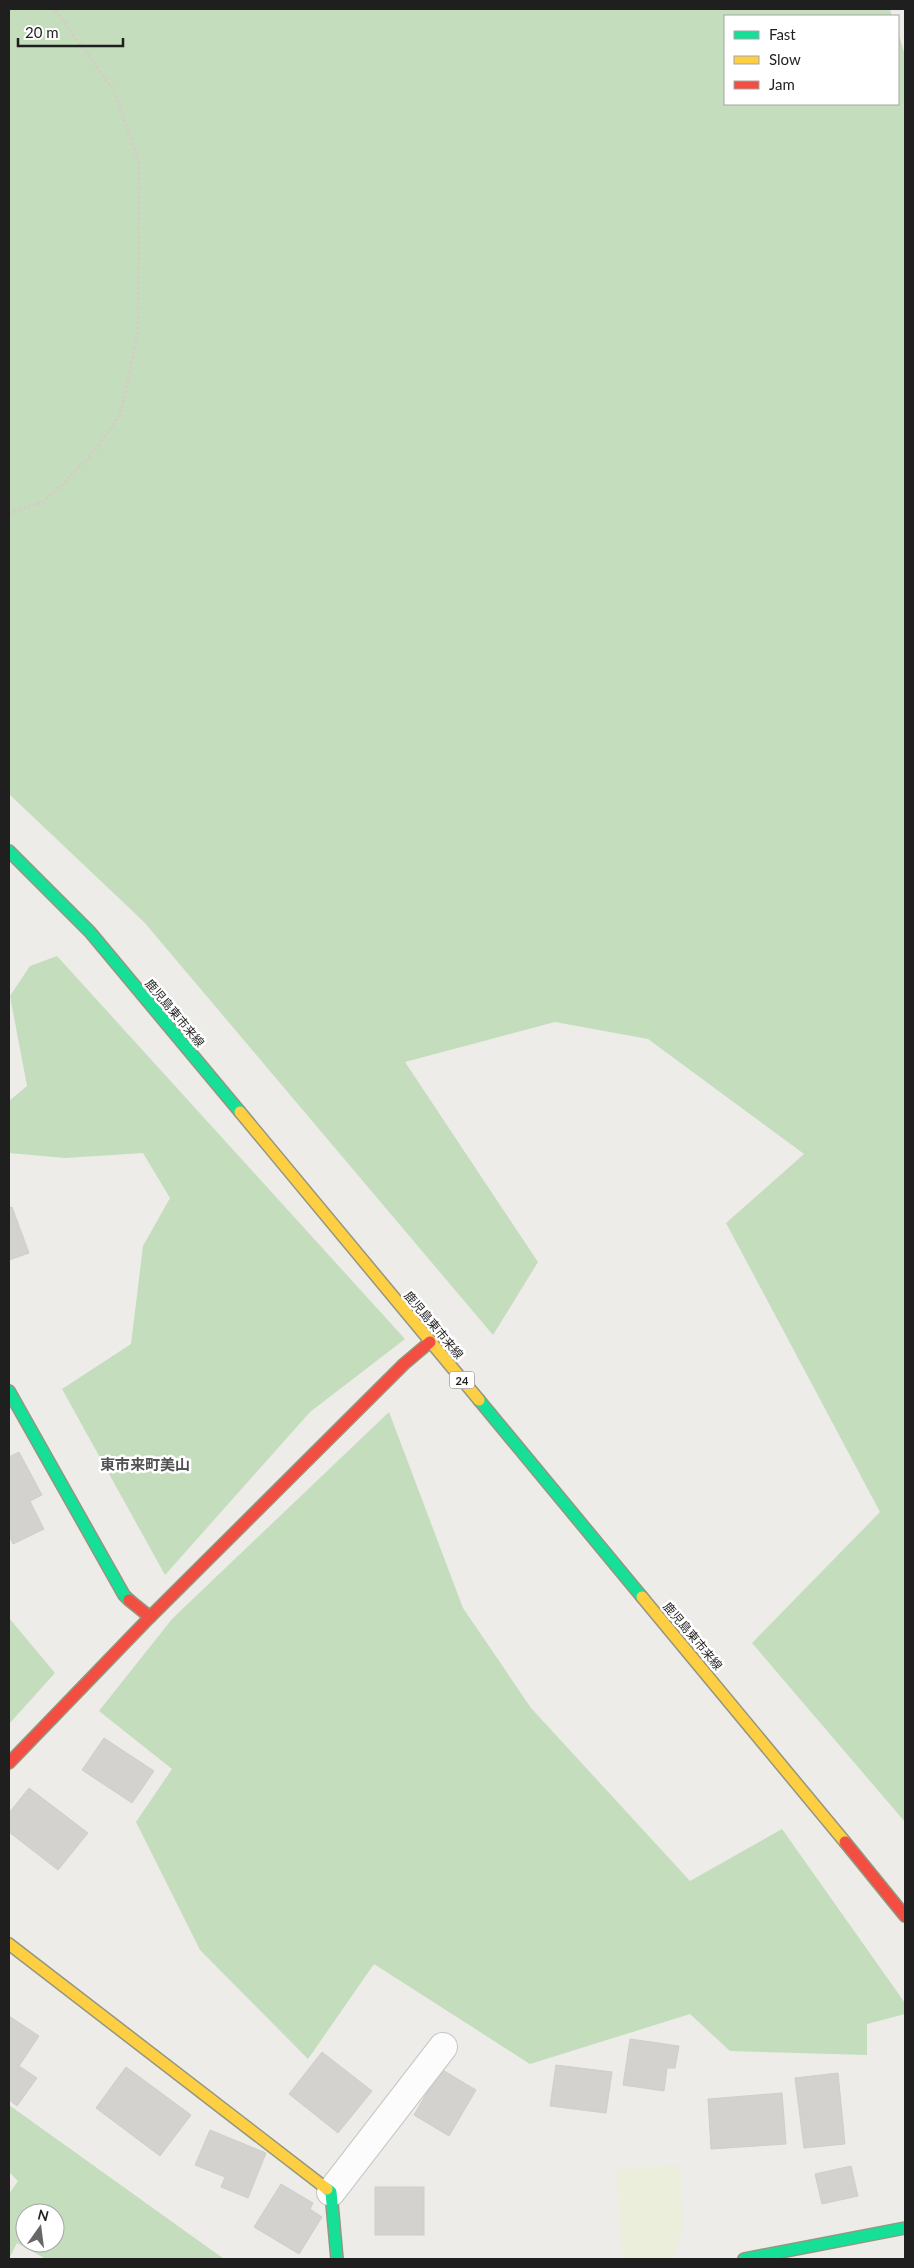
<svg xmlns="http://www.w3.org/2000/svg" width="914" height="2268" viewBox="0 0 914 2268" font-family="Lato,'Noto Sans JP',sans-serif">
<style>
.farmland{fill:#ebeedb}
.forest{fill:#c4ddbd;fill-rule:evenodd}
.building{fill:#d4d2cf;stroke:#d0cec9}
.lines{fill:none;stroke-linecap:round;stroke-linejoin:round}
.street-casing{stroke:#c6c6c4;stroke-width:30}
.fast-casing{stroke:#93977f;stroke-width:14}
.slow-casing{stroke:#93977f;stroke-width:14}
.jam-casing{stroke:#93977f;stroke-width:14}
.path{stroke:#d7cbc6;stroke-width:3;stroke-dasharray:2.5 2.5;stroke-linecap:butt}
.street{stroke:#fcfcfc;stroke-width:28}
.fast{stroke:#16e098;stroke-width:11}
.slow{stroke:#ffcf43;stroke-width:11}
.jam{stroke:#f24e42;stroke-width:11}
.labels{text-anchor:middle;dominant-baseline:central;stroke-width:5;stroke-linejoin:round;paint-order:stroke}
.shield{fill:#fff;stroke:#626262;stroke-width:1}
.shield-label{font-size:11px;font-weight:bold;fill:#1f1f1f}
.street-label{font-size:12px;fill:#1f1f1f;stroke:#fff}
.quarter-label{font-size:15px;font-weight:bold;fill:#525252;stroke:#fff}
</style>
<rect width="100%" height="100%" fill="#edece8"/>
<!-- farmland -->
<polygon class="farmland" points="680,2165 683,2228 673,2259 623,2259 616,2169"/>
<!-- forest -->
<g class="forest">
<polygon points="9,9 890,9 892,16 725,16 725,104 898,104 898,32 905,55 905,1822 752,1643 880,1512 726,1223 804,1154 648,1039 555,1022 405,1062 538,1262 493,1335 144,922 9,794"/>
<polygon points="57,956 405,1339 310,1412 165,1575 62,1389 131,1344 143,1246 170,1198 143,1153 65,1158 9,1153 9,1101 27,1086 10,996 30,966"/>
<polygon points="389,1412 463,1608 531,1708 690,1881 782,1829 905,2003 905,2014 867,2024 867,2055 730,2051 690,2014 530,2064 374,1964 308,2059 200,1950 136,1822 172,1769 99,1711 172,1619"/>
<polygon points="9,1618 55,1673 9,1724"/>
<path d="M9,2105l215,154h-178l-29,-16 -8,16v-65l9,-13 -9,-9zM25,2213h30v30h-30z"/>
</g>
<!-- building -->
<g class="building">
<polygon points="12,1207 29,1253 9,1260 9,1208"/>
<polygon points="19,1452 42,1495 30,1501 44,1529 13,1544 9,1535 9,1457"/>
<polygon points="104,1738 154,1771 132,1803 82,1770"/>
<polygon points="29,1788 88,1833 58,1870 9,1832 9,1813"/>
<polygon points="9,2016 39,2036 19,2066 37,2078 17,2106 9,2100"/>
<polygon points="630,2039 679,2046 675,2068 667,2068 664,2091 623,2085"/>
<polygon points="322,2052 372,2091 338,2133 289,2094"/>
<polygon points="556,2065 612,2072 606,2113 550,2106"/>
<polygon points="126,2067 191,2115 160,2156 96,2108"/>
<polygon points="441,2069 476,2090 449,2136 414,2115"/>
<polygon points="838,2073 845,2144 804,2148 795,2078"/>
<polygon points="782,2093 786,2144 711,2149 708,2099"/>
<polygon points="210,2130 266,2153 248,2198 221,2187 225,2177 195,2165"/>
<polygon points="851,2166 858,2196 822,2204 815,2174"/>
<polygon points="281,2184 313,2203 310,2209 322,2217 299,2254 254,2227"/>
<rect x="375" y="2187" width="49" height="48"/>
</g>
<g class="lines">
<defs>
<polyline id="street" points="331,2192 443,2047"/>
<g id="fast">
<polyline points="9,851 90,932 240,1112"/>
<polyline points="9,1391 124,1595 129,1600"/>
<polyline points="479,1400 642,1597"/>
<polyline points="327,2189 331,2192 337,2259"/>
<polyline points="744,2259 905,2228"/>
</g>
<g id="slow">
<polyline points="240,1112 479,1400"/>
<polyline points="642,1597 845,1842"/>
<polyline points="9,1944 327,2189"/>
</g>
<g id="jam">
<polyline points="150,1617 404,1364 430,1342"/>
<polyline points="9,1763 150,1617 129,1600"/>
<polyline points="845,1842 905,1916"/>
</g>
</defs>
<!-- street casing -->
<use href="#street" class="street-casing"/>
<!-- fast casing -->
<use href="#fast" class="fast-casing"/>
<!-- slow casing -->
<use href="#slow" class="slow-casing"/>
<!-- jam casing -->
<use href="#jam" class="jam-casing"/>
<!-- path -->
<polyline class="path" points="9,513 45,501 91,455 120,415 138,332 139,163 114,90 54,9"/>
<!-- street -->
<use href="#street" class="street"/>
<!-- fast -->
<use href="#fast" class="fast"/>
<!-- slow -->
<use href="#slow" class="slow"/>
<!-- jam -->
<use href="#jam" class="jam"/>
</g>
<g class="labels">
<!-- shield labels -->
<rect class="shield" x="449.5" y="1371.5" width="25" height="17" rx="4"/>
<g class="shield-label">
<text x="462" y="1380">24</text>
</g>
<!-- street labels -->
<g class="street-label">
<text transform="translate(175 1013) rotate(50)">鹿児島東市来線</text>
<text transform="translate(434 1325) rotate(50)">鹿児島東市来線</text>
<text transform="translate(693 1636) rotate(50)">鹿児島東市来線</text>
</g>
<!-- quarter labels -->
<g class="quarter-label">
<text x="145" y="1464">東市来町美山</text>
</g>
</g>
<!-- border -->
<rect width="914" height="2268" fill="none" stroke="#1f1f1f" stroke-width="20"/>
<!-- legend -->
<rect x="724" y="15" width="175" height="90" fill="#ffffff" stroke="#a5a5a5"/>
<rect x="734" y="31" width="25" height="8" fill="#16e098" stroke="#a5a5a5"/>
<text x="769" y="40" font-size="15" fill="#1f1f1f">Fast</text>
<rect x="734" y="56" width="25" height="8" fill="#ffcf43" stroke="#a5a5a5"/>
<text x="769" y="65" font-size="15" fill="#1f1f1f">Slow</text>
<rect x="734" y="81" width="25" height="8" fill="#f24e42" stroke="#a5a5a5"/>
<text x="769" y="90" font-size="15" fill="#1f1f1f">Jam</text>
<!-- north arrow -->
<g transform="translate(40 2228) rotate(14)"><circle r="24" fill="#ffffff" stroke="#a5a5a5"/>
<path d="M0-4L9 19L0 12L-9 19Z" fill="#676765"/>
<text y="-8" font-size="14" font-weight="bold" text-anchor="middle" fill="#1f1f1f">N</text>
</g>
<!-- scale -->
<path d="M18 38v8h105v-8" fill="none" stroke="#1f1f1f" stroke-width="2.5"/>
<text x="25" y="38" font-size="15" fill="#1f1f1f" stroke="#ffffff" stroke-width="4" paint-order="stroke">20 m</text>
</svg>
